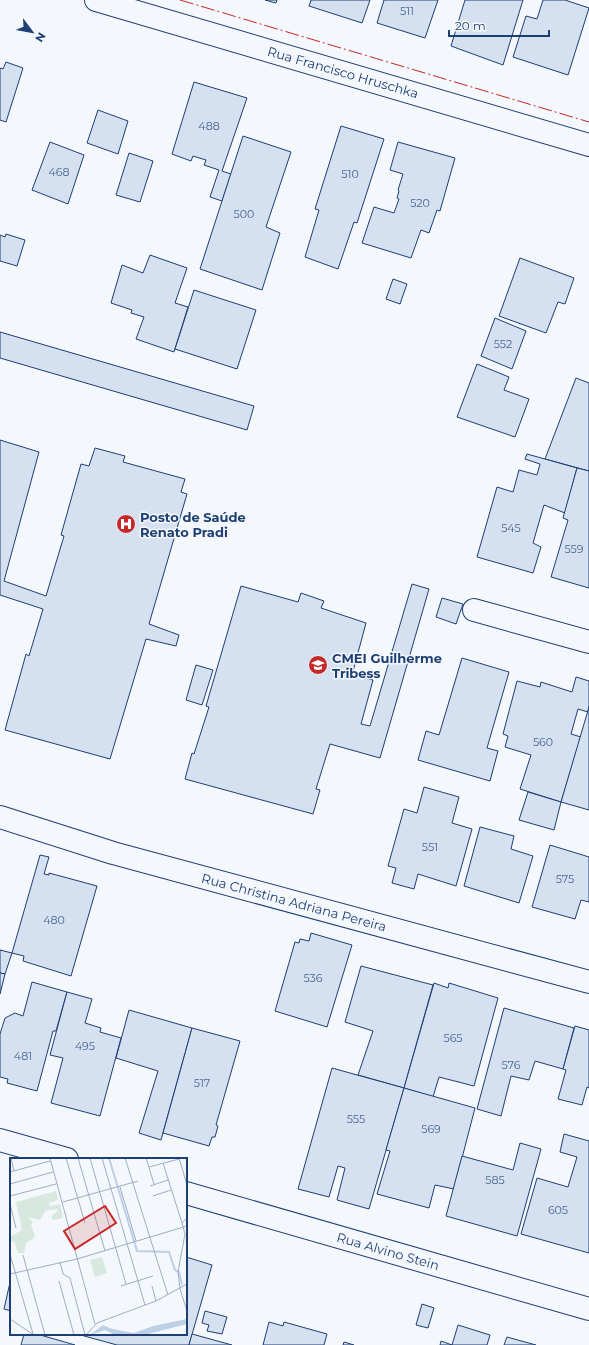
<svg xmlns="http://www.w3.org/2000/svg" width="589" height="1345" viewBox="0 0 589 1345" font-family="Montserrat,sans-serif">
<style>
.building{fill:#d5e0f0;stroke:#1d3f73}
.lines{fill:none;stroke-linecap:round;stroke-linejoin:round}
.minor-casing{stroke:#1d3f73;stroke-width:24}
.secondary-casing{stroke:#1d3f73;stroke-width:24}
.minor{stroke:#f4f7fb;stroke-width:22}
.secondary{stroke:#f4f7fb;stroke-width:22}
.power{stroke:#c62828;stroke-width:1;stroke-dasharray:14 3 2 3;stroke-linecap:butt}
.labels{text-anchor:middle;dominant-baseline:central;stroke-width:3;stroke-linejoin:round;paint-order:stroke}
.number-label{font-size:11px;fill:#4b6792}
.street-label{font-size:13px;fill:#1d3f73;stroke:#f4f7fb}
.poi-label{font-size:13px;font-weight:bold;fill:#1d3f73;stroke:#f4f7fb;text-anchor:start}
.inset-river{fill:none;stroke:#bed0e5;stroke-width:2}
.inset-road{fill:none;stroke:#9eadc5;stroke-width:1}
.view{fill:#c62828;fill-opacity:0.15;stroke:#c62828;stroke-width:2}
.inset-edge{fill:none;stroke:#1d3f73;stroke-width:2}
</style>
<rect width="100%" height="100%" fill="#f4f7fb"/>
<!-- building -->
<g class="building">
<polygon points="265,0 277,0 276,3"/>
<polygon points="311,0 370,0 362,23 309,6"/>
<polygon points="384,0 438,0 425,38 377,23"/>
<polygon points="465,0 523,0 503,65 451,46"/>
<polygon points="543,0 565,0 589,8 568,75 513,57 526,16 537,19"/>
<polygon points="6,62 23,68 6,122 0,120 0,68 3,69"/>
<polygon points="194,82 247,98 222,171 231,174 222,201 210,197 219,170 204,165 206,160 193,156 191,161 172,154"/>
<polygon points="98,110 128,121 118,154 87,143"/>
<polygon points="341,126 384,139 357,223 354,222 338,269 305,257 319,210 315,209"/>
<polygon points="243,136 291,152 266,227 280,233 262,290 200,269"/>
<polygon points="50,142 84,155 68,204 32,190"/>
<polygon points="398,142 455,158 440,211 437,210 429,233 421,230 411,258 362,243 374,207 394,213 399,199 397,198 399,191 398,190 403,174 390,170"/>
<polygon points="129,153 153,161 140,202 116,195"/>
<polygon points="6,234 25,240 17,266 0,261 0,235 5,237"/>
<polygon points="150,255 187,268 175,303 188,307 174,352 136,339 144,317 131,313 132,310 111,303 122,265 143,273"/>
<polygon points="520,258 574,278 565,304 558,302 546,333 499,316"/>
<polygon points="393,279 407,284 400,304 386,299"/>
<polygon points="194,290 256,310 237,369 175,349"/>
<polygon points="495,318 526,331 512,369 481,356"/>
<polygon points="0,332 254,406 247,430 0,358"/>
<polygon points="477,364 509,377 504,390 529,399 515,437 457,417"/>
<polygon points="576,378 589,383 589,471 545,459"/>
<polygon points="0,440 39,452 4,581 46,596 64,536 61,535 81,464 89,466 95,448 125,456 123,462 185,479 181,492 187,494 149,624 179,635 176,646 146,639 110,759 5,730 26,654 29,656 43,609 0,595"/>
<polygon points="527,454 577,468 565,513 544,505 533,543 541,547 533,573 477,557 497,487 513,492 519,470 537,475 540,464 525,459"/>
<polygon points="577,468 589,471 589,588 551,577 568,520 563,518"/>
<polygon points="412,584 429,589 380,758 330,744 316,789 320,790 313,814 185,779 192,753 194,754 209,707 206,706 241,586 298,602 301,593 324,601 321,608 366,623 352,675 373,680 361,724 370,726"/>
<polygon points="442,598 463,604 456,624 436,617"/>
<polygon points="462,658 509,672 487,748 498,751 490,781 418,760 426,731 439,735"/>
<polygon points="196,665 213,670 202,705 186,700"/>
<polygon points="576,677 589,681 589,707 588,712 578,709 571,734 581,737 561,802 520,789 531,755 505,747 508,736 503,734 517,681 540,687 541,682 572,692"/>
<polygon points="589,707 589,810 561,802"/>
<polygon points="424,787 459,797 452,823 472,829 456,886 418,874 414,889 392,883 396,868 388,866 404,809 417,813"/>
<polygon points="528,792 561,802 554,830 519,820"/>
<polygon points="480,827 514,836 511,849 533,856 519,903 464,886"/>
<polygon points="550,845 589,857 589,902 581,900 575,919 532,907"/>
<polygon points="40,855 49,857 44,874 49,875 49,873 97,886 71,976 23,961 24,956 12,953"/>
<polygon points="311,933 352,945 327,1027 275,1011 295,942 299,943 300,939 309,941"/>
<polygon points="0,950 12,953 5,974 0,973"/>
<polygon points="361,966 433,985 404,1088 358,1075 373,1031 345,1022"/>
<polygon points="0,973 5,974 0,994"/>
<polygon points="32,982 67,992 56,1031 53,1031 37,1091 7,1083 8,1079 0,1077 0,1034 5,1018 15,1013 23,1016"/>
<polygon points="434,983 448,988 449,983 498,998 474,1086 439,1077 433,1097 404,1088"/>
<polygon points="67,992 92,999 85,1023 101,1028 100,1032 121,1038 100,1116 51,1103 63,1058 50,1055"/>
<polygon points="504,1008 574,1028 563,1069 535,1061 529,1080 511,1076 501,1116 477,1109"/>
<polygon points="129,1010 192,1028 161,1140 139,1133 158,1071 116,1058"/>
<polygon points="575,1026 589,1030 589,1088 587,1087 582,1105 558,1099 566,1070 563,1069"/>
<polygon points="192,1028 240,1041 216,1125 218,1126 215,1137 212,1137 209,1146 163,1133"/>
<polygon points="332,1068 404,1088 369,1209 337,1200 345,1168 338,1166 329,1197 298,1189"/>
<polygon points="404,1088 475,1108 454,1189 435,1185 429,1208 377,1194 390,1151 386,1150"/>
<polygon points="564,1134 589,1141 589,1253 521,1234 537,1178 568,1187 577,1157 560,1152"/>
<polygon points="520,1143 541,1149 517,1236 446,1216 462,1156 513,1170"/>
<polygon points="186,1257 212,1265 189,1345 117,1345 77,1334 186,1334"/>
<polygon points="11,1278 11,1311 4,1309"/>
<polygon points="422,1304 434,1308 428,1328 416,1325"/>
<polygon points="205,1311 227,1317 222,1334 207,1331 209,1325 202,1323"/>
<polygon points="269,1322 283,1326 284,1322 327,1334 324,1345 263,1345"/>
<polygon points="458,1325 490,1335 487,1345 440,1345 441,1341 452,1345"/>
<polygon points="24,1334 37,1334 75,1345 21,1345"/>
<polygon points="192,1334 232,1345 189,1345"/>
<polygon points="507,1337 536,1345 504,1345"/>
<polygon points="344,1342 354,1345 343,1345"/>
</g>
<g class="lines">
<defs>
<g id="minor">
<polyline points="474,610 589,642"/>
<polyline points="0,817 113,853 589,982"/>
<polyline points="0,1140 67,1159"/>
<polyline points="186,1193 589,1309"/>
</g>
<polyline id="secondary" points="96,0 589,145"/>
</defs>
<!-- minor casing -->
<use href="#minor" class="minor-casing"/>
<!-- secondary casing -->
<use href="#secondary" class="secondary-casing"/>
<!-- minor -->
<use href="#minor" class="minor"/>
<!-- secondary -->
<use href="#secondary" class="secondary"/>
<!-- power -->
<polyline class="power" points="180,0 589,122"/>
</g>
<!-- icons -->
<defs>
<symbol id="hospital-disc" viewBox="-11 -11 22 22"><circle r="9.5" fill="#c62828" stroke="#f4f7fb"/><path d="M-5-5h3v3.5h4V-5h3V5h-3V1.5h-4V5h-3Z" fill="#fff"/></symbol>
<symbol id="school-disc" viewBox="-11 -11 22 22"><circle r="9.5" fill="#c62828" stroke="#f4f7fb"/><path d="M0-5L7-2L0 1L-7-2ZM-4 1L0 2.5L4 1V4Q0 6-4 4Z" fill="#fff"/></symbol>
</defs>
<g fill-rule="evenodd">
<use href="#hospital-disc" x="115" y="513" width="22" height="22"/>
<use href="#school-disc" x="307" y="654" width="22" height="22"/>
</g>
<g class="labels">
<!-- number labels -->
<g class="number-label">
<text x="407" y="11">511</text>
<text x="209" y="126">488</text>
<text x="59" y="172">468</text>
<text x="350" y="174">510</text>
<text x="420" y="203">520</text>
<text x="244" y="214">500</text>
<text x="503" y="344">552</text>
<text x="511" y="528">545</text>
<text x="574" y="549">559</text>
<text x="543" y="742">560</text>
<text x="430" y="847">551</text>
<text x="565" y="879">575</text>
<text x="54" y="920">480</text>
<text x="313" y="978">536</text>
<text x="453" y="1038">565</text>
<text x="85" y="1046">495</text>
<text x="23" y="1056">481</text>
<text x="511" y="1065">576</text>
<text x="202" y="1083">517</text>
<text x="356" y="1119">555</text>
<text x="431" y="1129">569</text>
<text x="495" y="1180">585</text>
<text x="558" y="1210">605</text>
</g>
<!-- street labels -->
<g class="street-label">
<text transform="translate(343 72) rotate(16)">Rua Francisco Hruschka</text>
<text transform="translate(294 902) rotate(15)">Rua Christina Adriana Pereira</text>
<text transform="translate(388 1251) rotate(16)">Rua Alvino Stein</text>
</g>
<!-- poi labels -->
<g class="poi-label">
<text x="140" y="517">Posto de Saúde<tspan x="140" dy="15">Renato Pradi</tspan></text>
<text x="332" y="658">CMEI Guilherme<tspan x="332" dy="15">Tribess</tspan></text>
</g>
</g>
<!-- overview -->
<g transform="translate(10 1158)">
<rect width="177" height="177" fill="#f4f7fb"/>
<path d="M46,33l2,9 -9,3 1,3 10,-2 3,14 -10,2 -2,-3 7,-7 -1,-1 -12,2 -5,9 -12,-3 5,5 -2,2 4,13 -9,6 -2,10h-6l-4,-12 -4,1v-5l12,-7 -6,-28zM92,99l5,16 -12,4 -5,-17z" fill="#d7e8df"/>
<path d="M177,161v5l-43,11h-29l-10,-5 -15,5 13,-10 9,4 22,4 19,-7z" fill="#bed0e5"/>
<path class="inset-river" d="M99,0l28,93 32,1 6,18 4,2 3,13"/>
<path class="inset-road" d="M1,0l3,13M40,0l45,166M56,0l19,65M68,0l27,93M80,0l36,126M92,0l43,147M115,0l43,137M136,0l8,26M169,0l8,27M153,5l19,60M139,9l30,-8M0,14l40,-11M0,26l43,-12M140,28l18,-6M110,29l16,54M0,38l46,-12M143,38l18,-6M53,44l75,-21M0,46l6,24M0,96l23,80M13,97l22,80M50,104l3,12 7,4 15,57M0,116l67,-15 110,-33M49,123l15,54M111,128l32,-10M142,128l4,15M170,131l-2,-17 7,-38 -3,-11 5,-5M170,131l7,22M0,161l24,16M76,177l11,-12 59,-22 31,-17"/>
<path class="view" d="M95,48l11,17 -41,26 -11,-18z"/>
<rect width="177" height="177" class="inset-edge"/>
</g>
<!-- north arrow -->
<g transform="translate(32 32) rotate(122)" stroke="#f4f7fb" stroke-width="3" paint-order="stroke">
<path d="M0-3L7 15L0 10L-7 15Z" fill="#1d3f73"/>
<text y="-6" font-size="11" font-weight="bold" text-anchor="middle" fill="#1d3f73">N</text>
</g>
<!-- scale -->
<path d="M449 30v6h100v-6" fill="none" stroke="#1d3f73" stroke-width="2"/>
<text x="455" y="30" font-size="12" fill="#1d3f73" stroke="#f4f7fb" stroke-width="3" paint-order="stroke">20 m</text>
</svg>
